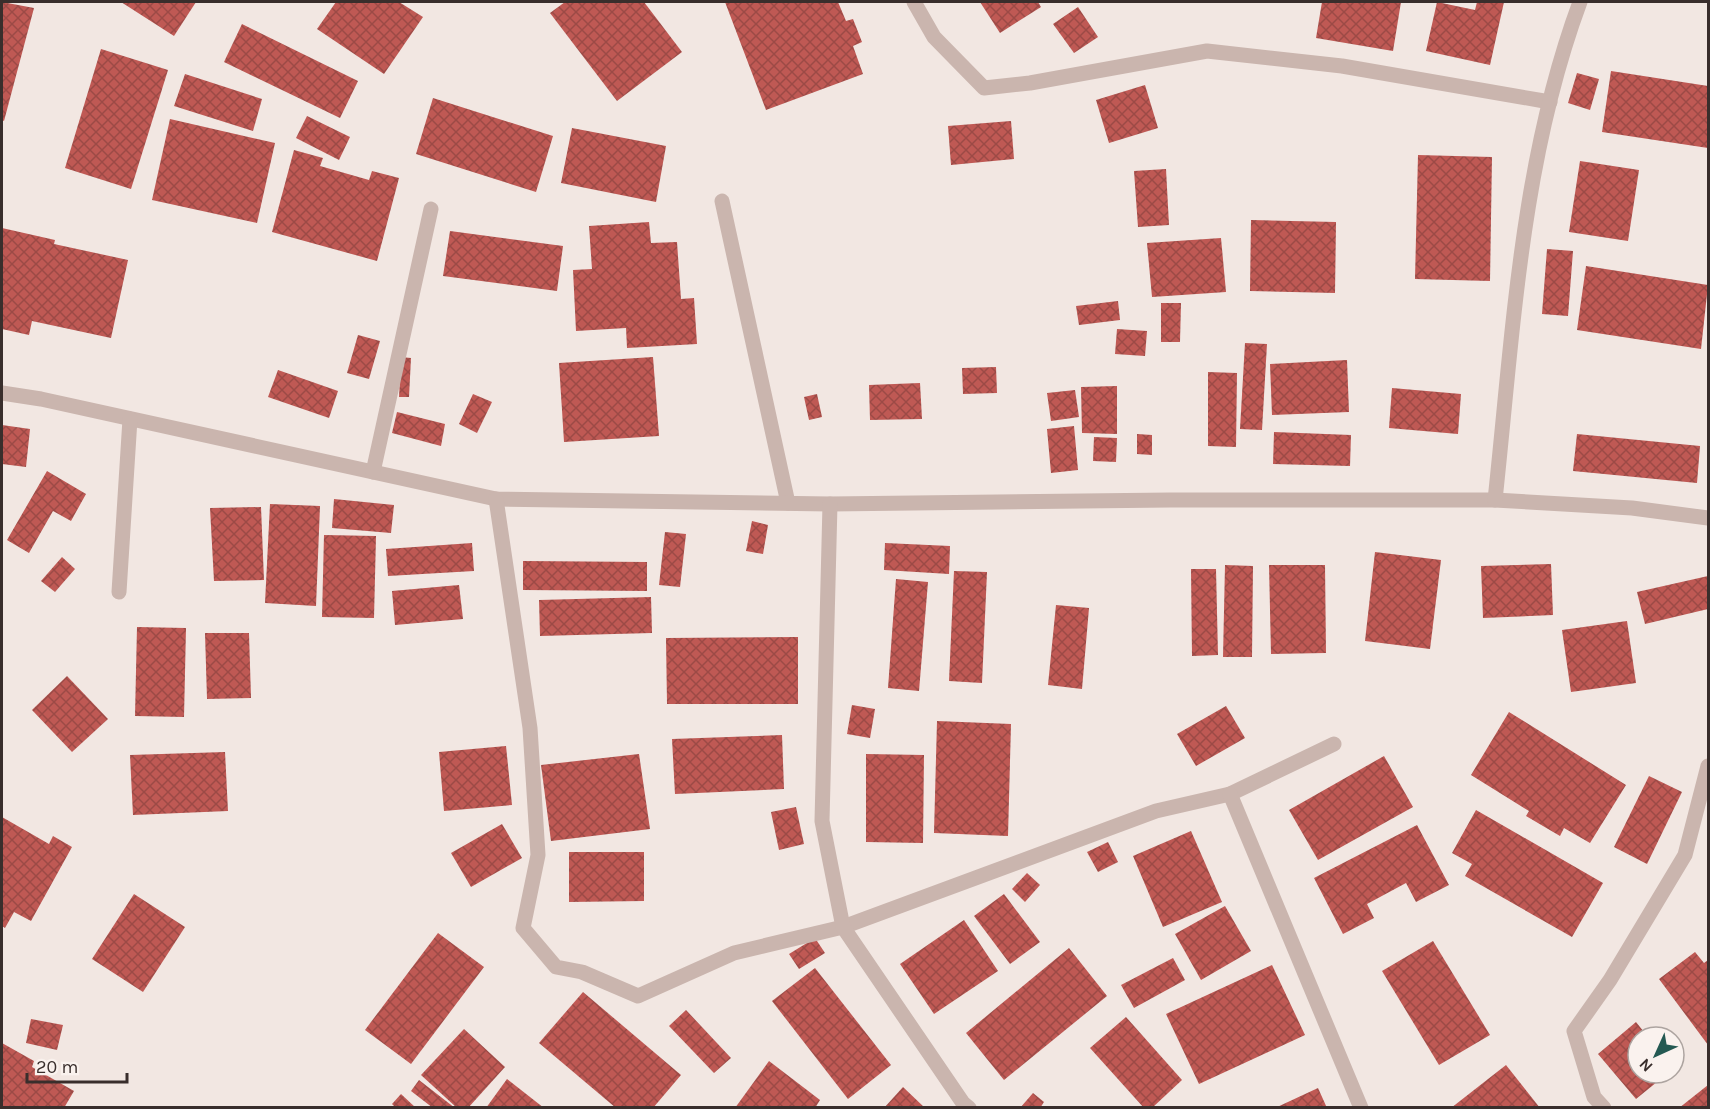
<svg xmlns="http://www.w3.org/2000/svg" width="1710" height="1109" viewBox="0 0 1710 1109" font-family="Karla,sans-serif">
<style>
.building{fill:url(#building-cross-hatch)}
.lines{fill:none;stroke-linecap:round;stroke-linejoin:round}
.minor{stroke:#cab5ae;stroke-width:15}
</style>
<defs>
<pattern id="building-cross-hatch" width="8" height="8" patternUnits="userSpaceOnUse" patternTransform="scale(1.5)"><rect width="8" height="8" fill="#bf5954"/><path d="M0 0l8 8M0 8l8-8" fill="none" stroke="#9c4a46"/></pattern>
</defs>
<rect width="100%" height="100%" fill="#f2e7e2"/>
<!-- building -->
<g class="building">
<polygon points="2,2 34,8 4,121 2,120"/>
<polygon points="121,2 196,2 174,36"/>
<polygon points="336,2 399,2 423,17 384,74 317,29"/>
<polygon points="565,2 644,2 682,52 617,101 550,13"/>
<polygon points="725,2 838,2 846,21 853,19 862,42 853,46 863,74 766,110"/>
<polygon points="980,2 1038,2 1041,7 1000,33"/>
<polygon points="1322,2 1401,2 1393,51 1316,38"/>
<polygon points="1437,2 1475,10 1477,2 1504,2 1490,65 1426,51"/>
<polygon points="1078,7 1098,37 1074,53 1053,24"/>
<polygon points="242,24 358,81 340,118 224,62"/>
<polygon points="101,49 168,70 131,189 65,168"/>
<polygon points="1611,71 1708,86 1708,148 1602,132"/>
<polygon points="1577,73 1599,79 1590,110 1568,103"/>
<polygon points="185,74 262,99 253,131 174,106"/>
<polygon points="1145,85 1158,128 1109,143 1096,100"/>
<polygon points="433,98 553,136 536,192 416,154"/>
<polygon points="307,116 350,137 339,160 296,138"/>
<polygon points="170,119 275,143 257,223 152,200"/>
<polygon points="1011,121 1014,159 951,165 948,126"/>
<polygon points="572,128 666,146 656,202 561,183"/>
<polygon points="294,150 323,158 320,166 369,180 372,171 399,178 377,261 272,232"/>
<polygon points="1418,155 1492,157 1490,281 1415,279"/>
<polygon points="1580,161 1639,170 1628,241 1569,232"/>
<polygon points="1166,169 1169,225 1138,227 1134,171"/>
<polygon points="1251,220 1336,222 1335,293 1250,291"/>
<polygon points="649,222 651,243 677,242 681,299 694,298 697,344 627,348 626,328 576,331 573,270 592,269 589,226"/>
<polygon points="2,228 55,240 54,244 128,260 111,338 32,321 29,335 2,329"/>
<polygon points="450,231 563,246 557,291 443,276"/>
<polygon points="1221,238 1226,292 1152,297 1147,243"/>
<polygon points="1547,249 1573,251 1568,316 1542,314"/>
<polygon points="1586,266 1708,285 1701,349 1577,330"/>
<polygon points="1118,301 1120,320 1079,325 1076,306"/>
<polygon points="1161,303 1181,303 1180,342 1161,342"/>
<polygon points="1117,329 1147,331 1145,356 1115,354"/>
<polygon points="358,335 380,341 369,379 347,373"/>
<polygon points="1245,343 1267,344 1262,430 1240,429"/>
<polygon points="401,357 411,358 409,397 399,397"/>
<polygon points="653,357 659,436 564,442 559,363"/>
<polygon points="1347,360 1349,412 1272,415 1270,364"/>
<polygon points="996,367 997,393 963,394 962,368"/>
<polygon points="278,370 338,391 329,418 268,397"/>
<polygon points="1208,372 1237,373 1236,447 1208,446"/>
<polygon points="920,383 922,419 870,420 869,385"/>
<polygon points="1117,386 1117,434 1082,433 1081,387"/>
<polygon points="1392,388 1461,394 1458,434 1389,428"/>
<polygon points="1075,390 1079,417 1051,421 1047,393"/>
<polygon points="473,394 492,402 477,433 459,424"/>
<polygon points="817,394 822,417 809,420 804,397"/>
<polygon points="397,412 445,424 441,446 392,433"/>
<polygon points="2,425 30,429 26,467 2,464"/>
<polygon points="1074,426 1078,470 1051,473 1047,429"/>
<polygon points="1274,432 1351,435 1350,466 1273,464"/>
<polygon points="1137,434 1152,435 1152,455 1137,454"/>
<polygon points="1577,434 1700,446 1697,483 1573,471"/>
<polygon points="1094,437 1117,438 1116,462 1093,461"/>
<polygon points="47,471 86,494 71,521 53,511 29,553 7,540"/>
<polygon points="334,499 394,505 391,533 332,528"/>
<polygon points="270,504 320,506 316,606 265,603"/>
<polygon points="261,507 264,580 214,581 210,508"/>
<polygon points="752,521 768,525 763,554 746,551"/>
<polygon points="665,532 686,534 680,587 659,585"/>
<polygon points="324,535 376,536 374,618 322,617"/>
<polygon points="472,543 474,571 388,576 386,549"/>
<polygon points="885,543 950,546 949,574 884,570"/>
<polygon points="1375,552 1441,560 1430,649 1365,641"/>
<polygon points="62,557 75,569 55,592 41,581"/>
<polygon points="523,561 647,562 647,591 523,590"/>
<polygon points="1551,564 1553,615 1483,618 1481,566"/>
<polygon points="1225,565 1253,566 1252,657 1223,657"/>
<polygon points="1269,565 1325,565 1326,653 1271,654"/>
<polygon points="1191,569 1216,569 1218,655 1192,656"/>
<polygon points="954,571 987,572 982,683 949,681"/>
<polygon points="1708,576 1708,609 1645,624 1637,592"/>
<polygon points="896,579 928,582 919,691 888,688"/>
<polygon points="459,585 463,619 395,625 392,591"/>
<polygon points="651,597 652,633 540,636 539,600"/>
<polygon points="1056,605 1089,608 1082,689 1048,685"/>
<polygon points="1627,621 1636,683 1571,692 1562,630"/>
<polygon points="137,627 186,628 184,717 135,716"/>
<polygon points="205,633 249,633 251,698 207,699"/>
<polygon points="798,637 798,704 667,704 666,638"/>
<polygon points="67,676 108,719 72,752 32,710"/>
<polygon points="852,705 875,709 870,738 847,734"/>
<polygon points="1226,706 1245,738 1196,766 1177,734"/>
<polygon points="1509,712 1626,785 1590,843 1564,828 1560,836 1526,816 1529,811 1471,775"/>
<polygon points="937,721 1011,724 1008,836 934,833"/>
<polygon points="782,735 784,789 675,794 672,739"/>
<polygon points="506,746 512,805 444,811 439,752"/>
<polygon points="225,752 228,811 133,815 130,755"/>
<polygon points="639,754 650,829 551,841 541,765"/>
<polygon points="866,754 924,755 923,843 866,842"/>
<polygon points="1384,756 1413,807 1318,860 1289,810"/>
<polygon points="1649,776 1682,792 1647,864 1614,847"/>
<polygon points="796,807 804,844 779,850 771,812"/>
<polygon points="1476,810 1603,883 1572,937 1465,876 1472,864 1452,853"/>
<polygon points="2,817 49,844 53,836 72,847 31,921 14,912 5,928 2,926"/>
<polygon points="502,824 522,858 471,887 451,853"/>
<polygon points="1417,825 1449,885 1416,902 1406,883 1367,904 1374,918 1343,934 1314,878"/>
<polygon points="1191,831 1222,902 1163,927 1133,856"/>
<polygon points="1108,842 1118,862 1098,872 1087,852"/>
<polygon points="569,852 644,852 644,901 569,902"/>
<polygon points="1027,873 1040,885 1025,902 1012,889"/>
<polygon points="134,894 185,927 143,992 92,959"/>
<polygon points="1004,894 1040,942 1010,964 974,916"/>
<polygon points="1225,906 1251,951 1201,980 1175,934"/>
<polygon points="964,920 998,971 934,1014 900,964"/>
<polygon points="438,933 484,967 411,1064 365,1030"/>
<polygon points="815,938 825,953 799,969 789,954"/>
<polygon points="1433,941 1490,1035 1439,1065 1382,971"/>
<polygon points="1069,948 1107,996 1004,1080 966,1033"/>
<polygon points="1695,952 1704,963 1708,960 1708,1045 1659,979"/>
<polygon points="1173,958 1185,980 1134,1008 1121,985"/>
<polygon points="1272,965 1305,1035 1199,1084 1166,1014"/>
<polygon points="815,968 891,1065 848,1099 772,1001"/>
<polygon points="583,992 681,1075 653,1108 616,1108 539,1043"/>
<polygon points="686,1010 731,1058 714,1073 669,1026"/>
<polygon points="1126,1017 1182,1080 1152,1108 1144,1108 1090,1048"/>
<polygon points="31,1019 63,1025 57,1050 26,1043"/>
<polygon points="1636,1022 1648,1037 1638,1037 1638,1073 1668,1073 1636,1099 1598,1054"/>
<polygon points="464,1029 505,1067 468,1108 457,1108 421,1075"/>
<polygon points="2,1043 34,1061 32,1067 74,1091 64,1108 2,1108"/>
<polygon points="769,1061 820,1100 815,1108 735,1108"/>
<polygon points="1506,1065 1540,1108 1451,1108"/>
<polygon points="507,1079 544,1108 486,1108"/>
<polygon points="419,1080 455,1108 433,1108 411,1091"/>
<polygon points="1708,1085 1708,1108 1679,1108"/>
<polygon points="903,1087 925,1108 884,1108"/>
<polygon points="1318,1088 1327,1108 1275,1108"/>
<polygon points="1033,1093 1044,1102 1040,1108 1020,1108"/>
<polygon points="401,1094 416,1108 396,1108 392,1104"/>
</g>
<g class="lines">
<!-- minor -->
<g class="minor">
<polyline points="914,2 934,37 984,88 1030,83 1207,51 1342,66 1550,102"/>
<polyline points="722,201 788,503"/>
<polyline points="2,393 41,399 496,499 830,504 1170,500 1495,500 1632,508 1708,518"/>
<polyline points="373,472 431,209"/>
<polyline points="496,499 530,728 538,855 523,928 556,967 582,972 638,996 734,953 843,927 1156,811 1230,794 1334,744"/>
<path d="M1495,500c18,-167 26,-339 85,-498"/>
<polyline points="830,504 822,821 843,927 963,1103 969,1108"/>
<polyline points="119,592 130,419"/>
<polyline points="1230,794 1361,1108"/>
<polyline points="1604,1108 1594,1097 1574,1031 1610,980 1685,855 1708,766"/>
</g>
</g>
<!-- border -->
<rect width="1710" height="1109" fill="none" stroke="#392e2c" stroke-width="6"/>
<!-- north arrow -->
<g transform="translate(1656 1055) rotate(225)"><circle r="28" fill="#faf2ee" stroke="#ada4a0" stroke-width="1.5"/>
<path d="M0-4.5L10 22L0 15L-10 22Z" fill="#245952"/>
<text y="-9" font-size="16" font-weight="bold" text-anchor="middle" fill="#392e2c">N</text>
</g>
<!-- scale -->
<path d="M27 1073v9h100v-9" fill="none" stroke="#392e2c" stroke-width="3"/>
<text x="36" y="1073" font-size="18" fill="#392e2c" stroke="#faf2ee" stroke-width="4.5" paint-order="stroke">20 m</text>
</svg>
